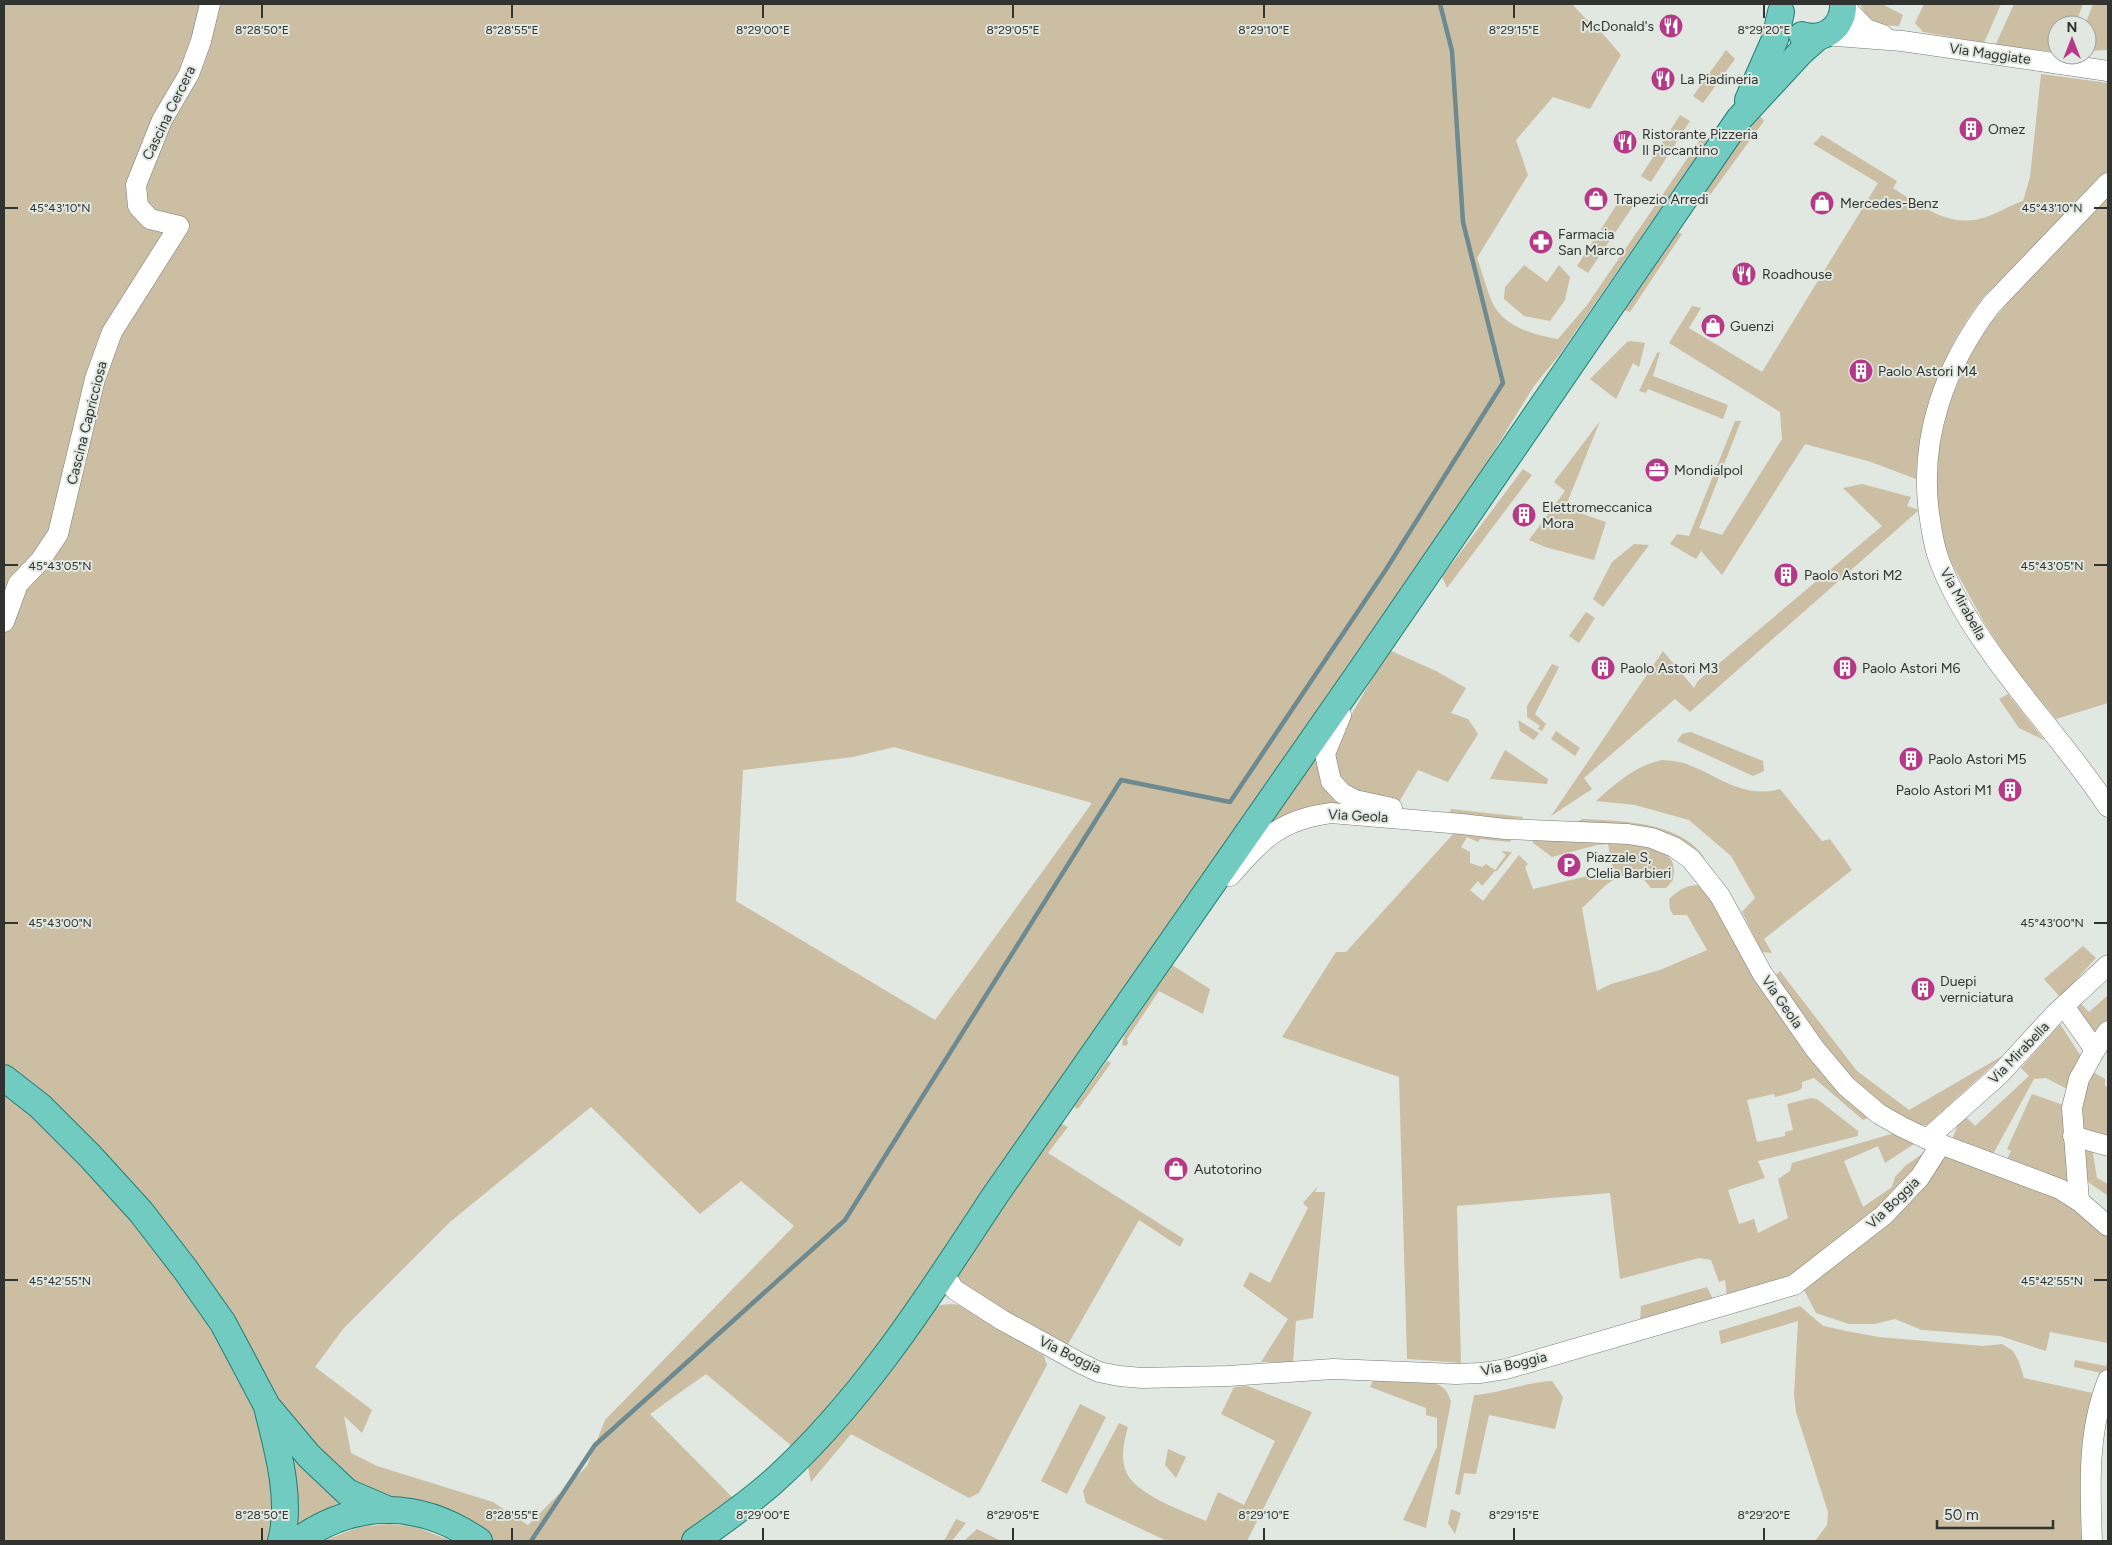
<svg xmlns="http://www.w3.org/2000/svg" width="2112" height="1545" viewBox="0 0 2112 1545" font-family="Figtree,sans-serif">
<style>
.green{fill:#ccbea3;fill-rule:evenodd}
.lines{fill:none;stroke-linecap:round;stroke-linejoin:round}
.stream{stroke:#6d8a90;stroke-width:4.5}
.minor-casing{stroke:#767c77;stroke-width:21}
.major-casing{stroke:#1e7f74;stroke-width:28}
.minor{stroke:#fff;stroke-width:20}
.major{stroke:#72cbc1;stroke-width:26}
.ticks{fill:none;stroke:#313331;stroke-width:2}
.labels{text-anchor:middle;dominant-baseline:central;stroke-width:4;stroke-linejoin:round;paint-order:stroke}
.poi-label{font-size:14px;fill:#313331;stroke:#e1e7e1;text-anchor:start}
.street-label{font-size:14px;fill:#313331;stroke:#e1e7e1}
.ticks-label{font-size:12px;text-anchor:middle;fill:#313331;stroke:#e1e7e1;stroke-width:4;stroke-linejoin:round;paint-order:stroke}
</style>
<rect width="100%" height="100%" fill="#e1e7e1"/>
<!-- green -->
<g class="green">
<path d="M4,4h1568l13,14 12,9 24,28 -31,54 -37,-12 -37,43 12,35 -51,83c5,13 12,41 19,51 14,20 40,26 62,30l29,-34 115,-168 6,3 -148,214 -26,32 -59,96 -190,284 -428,613 -63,69 -88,-74 -56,40 86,87 -25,20 -31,20h-188l-102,-44 -25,-7 -26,-18 -59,-67 -54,-101 -45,-61 -138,-148 -39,-32zM894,747l198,56 -157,217 -199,-119 7,-131 110,-13zM591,1107l109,107 41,-33 53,45 -189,194 -18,46 -59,59 -35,-23 -116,-36 -26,-13 -7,-37 18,17 10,-23 -57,-43 28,-38 107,-107z"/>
<path d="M1860,4h22l21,11 -4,11c-18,0 -32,-5 -39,-22z"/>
<polygon points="1924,4 2001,4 1984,43 1923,32 1915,23"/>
<polygon points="2014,4 2083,4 2075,25 2057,25 2057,52 1995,46"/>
<polygon points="2093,4 2108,4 2108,50 2087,51 2087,25 2085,25"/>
<polygon points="1726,50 1735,59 1703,103 1693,96"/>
<path d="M2041,74l67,9v88c-30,34 -62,66 -94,98 -11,11 -24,20 -33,31 -40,53 -61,113 -65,179l-45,-17 -66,-18 -83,131 -21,-24 -5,8 -26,-15 7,-10 12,2 46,-115h6l-42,107 23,7 60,-96 -2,-27 -111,-69 23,-37 9,2 -12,20 73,44 116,-189 -65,-39 9,-9 75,46 -4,7c28,18 56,40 90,30 14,-4 27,-13 40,-17l7,-24z"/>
<polygon points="1680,115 1690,121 1651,182 1641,176"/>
<polygon points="1759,115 1764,121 1710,195 1704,189"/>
<polygon points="2108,184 2108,703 2056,719 2010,662 1985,624 1947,555 1938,525 1934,493 1941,432 1950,401 1969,357 1988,326"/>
<polygon points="1621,198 1633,206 1588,273 1577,266"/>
<polygon points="1678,232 1682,234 1630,312 1624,310"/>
<polygon points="1524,265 1547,282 1559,265 1570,277 1565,300 1550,321 1524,316 1504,299 1505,287"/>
<polygon points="1631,341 1645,343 1639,367 1633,363 1616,399 1590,379 1627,342"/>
<polygon points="1660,352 1653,376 1728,405 1723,419 1648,389 1646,393 1639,391 1657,353"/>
<polygon points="1600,421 1565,508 1606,522 1594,560 1545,547 1529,540 1565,491 1554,482"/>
<polygon points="1523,469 1532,475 1447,588 1442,577"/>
<polygon points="1862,484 1911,497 1907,506 1919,510 1690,712 1675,699 1584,778 1592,789 1551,816 1663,651 1694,688 1698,681 1882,526 1843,488"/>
<polygon points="1634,544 1649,545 1603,607 1593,599 1612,562"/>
<polygon points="1586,612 1595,618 1579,643 1569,636"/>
<polygon points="1389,650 1436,671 1466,688 1451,713 1468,719 1478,734 1448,782 1418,770 1399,802 1353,792 1342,783 1336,769 1333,751 1340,734"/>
<polygon points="1552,664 1559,667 1535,714 1546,724 1542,731 1538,729 1540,726 1527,717 1527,706"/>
<polygon points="2008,694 2044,740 2019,728 1999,699"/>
<polygon points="1518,720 1539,733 1534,740 1520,731"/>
<polygon points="1556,731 1580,748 1575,756 1551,739"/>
<polygon points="1691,732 1763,761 1764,771 1753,776 1677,741 1682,734"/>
<polygon points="1320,741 1355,805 1251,843"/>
<polygon points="1505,750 1548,779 1547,784 1490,779"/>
<path d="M1662,760c8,1 19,1 27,5 31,12 55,34 91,24l42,52 8,-2 22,31 -88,69 8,14 -10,-1 -20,-40 13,-14 -24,-42 -42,-36 -54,-15 -39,-4c20,-18 39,-35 66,-41z"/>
<polygon points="1451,809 1523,817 1520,826 1450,814"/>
<path d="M1582,819c39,2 97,2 122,38l-4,1 -122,-36z"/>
<path d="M1454,833h22l1,3 34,4 -1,2 -30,-3 -2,3 -11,-5 -6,10 9,5v11l12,4 4,-3 9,6 11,-15 -5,-4 11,1 -15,19h-2l-13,15 -4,-5 -8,9 13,11 36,-46 9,9 -3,3 8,22 80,-19 -5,-26 -11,1 -45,12 -20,-15 6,-4c28,0 114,-4 132,20 5,7 4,14 3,22l-7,8h-15l-12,-14c-30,0 -36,16 -57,34l15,83 14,-7 49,-14 47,-20 -20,-35h-14l-3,-6 -1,-10c11,-10 20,-16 34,-13l166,228 -1,4 -5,2 -49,-42 -12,4v6l-4,3 -23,6 -1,-3 -27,6 10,42 28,-6v-4l8,-2 -6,-26 24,-6 6,1 41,32v5l-100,25 7,17 -37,12 11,34 15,-5 4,14 30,-15 -10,-39 12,-8 2,-8 106,-31 16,12 -29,19 -7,-17 -34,15 19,46 29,-20 3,-10 10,-11 17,-12 3,-1 -15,30 -118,95 -65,20 -2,-18 -6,2 -8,-22 -12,-2 -79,21 -10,-86 -153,13 4,157 -54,-4 -8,-282 -117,-40 54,-85h10z"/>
<polygon points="2083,946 2096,958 2060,997 2044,979"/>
<polygon points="1172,965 1210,989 1203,1014 1159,991 1127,1039 1128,1044 1125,1046 1122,1045 1124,1036"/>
<polygon points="1780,971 1857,1071 1909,1110 2004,1055 1927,1125 1916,1125 1890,1113 1851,1082 1774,977"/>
<polygon points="2108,995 2108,1022 2098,1036 2075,1009 2081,1004 2089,1012"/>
<polygon points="2060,1024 2084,1061 2069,1090 2046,1078 2034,1079 1992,1156 1955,1142 1953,1137 1959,1122 1967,1118 1975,1126 2029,1076 2021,1068"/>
<polygon points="1107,1061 1111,1063 1078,1109 1074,1107"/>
<polygon points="2093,1072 2105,1079 2105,1086 2108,1087 2108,1140 2078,1127 2081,1091"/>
<path d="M4,1091c89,75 166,170 226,270 16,26 36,59 41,89 2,10 1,21 1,30 1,21 2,41 3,61h-271z"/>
<polygon points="2032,1094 2069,1107 2076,1188 2007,1159 2011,1151 2007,1149"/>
<polygon points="1060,1123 1068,1127 1048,1153 1184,1239 1180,1247 1139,1220 1067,1346 963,1290 953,1272"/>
<polygon points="2079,1144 2092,1148 2097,1178 2108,1184 2108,1196 2081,1177"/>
<polygon points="1945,1153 2073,1204 2108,1235 2108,1343 2050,1332 2046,1351 2000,1336 1922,1330 1895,1319 1875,1324 1849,1324 1816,1313 1804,1290"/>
<polygon points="1318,1186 1315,1192 1325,1192 1313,1318 1296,1321 1293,1362 1261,1362 1288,1319 1243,1286 1250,1272 1270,1283 1308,1208 1303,1203"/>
<polygon points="1707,1287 1713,1299 1640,1322 1641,1306"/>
<polygon points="951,1304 960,1305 1044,1356 1047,1365 979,1493 969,1498 851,1434 811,1482 807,1462 927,1311 941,1305"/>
<polygon points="1800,1306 1823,1326 1851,1332 1879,1337 1983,1346 2002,1344 2013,1351 2019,1362 2024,1378 2097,1394 2085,1541 1815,1541 1827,1525 1828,1512 1796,1412 1794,1395 1798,1321 1721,1344 1719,1331"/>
<polygon points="2108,1357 2108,1370 2106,1374 2074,1367 2075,1360 2106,1366"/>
<path d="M1373,1380c16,0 56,-1 68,6 6,4 8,10 10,16l-25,126 -23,-8 34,-73v-29l-11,-3v-7l-56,-21z"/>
<path d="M1552,1381l11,16 -8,32 -66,-14 -13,59 -12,-1 -4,22 -5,-1 19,-99c27,-2 52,-13 78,-14z"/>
<path d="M1248,1386l64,26 -65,129h-80l-81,-38 -3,-12 36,-68 9,4c-4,14 -7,28 -3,42 7,25 59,42 81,52l12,-29 26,13 31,-64 -54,-27 13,-27z"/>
<polygon points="1080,1404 1106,1417 1067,1494 1041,1481"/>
<polygon points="288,1443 353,1505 292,1533"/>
<polygon points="1168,1449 1186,1457 1176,1478 1165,1465"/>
<polygon points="1451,1509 1461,1513 1455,1534 1448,1523"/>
<polygon points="956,1519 966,1523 952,1541 944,1541"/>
<polygon points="389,1524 416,1527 452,1541 323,1541 359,1527"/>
<polygon points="977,1529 1001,1541 964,1541"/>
</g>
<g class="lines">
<!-- stream -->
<polyline class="stream" points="531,1541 595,1445 845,1220 1121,780 1230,802 1385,571 1503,383 1463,222 1452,51 1440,4"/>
<defs>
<g id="minor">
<polyline points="1843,5 1866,29 1883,35"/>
<polyline points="1823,35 1902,41 2108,71"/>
<path d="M2108,183l-117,122c-46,61 -72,132 -62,208 2,14 4,28 8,41 10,30 28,61 46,87 39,58 87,108 125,166"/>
<polyline points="4,622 18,584 40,561 58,534 95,379 112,332 179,226 150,219 138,206 136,185 162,120 189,74 201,41 210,4"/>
<polyline points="1341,715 1325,754 1331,781 1342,793 1355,800 1392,808"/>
<path d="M1230,876c33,-37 49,-56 101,-63l131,11 43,5 123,5 24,4 22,9 17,12 29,37 42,77 53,76 31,37 33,28 23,13 25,12 133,50 19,12 29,25"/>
<polyline points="2064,1006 2095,1050"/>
<polyline points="2073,1136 2108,1146"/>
<polyline points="1927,1139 1999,1075 2055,1014 2108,965"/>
<polyline points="2079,1201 2072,1108 2079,1079 2095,1050 2108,1031"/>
<polyline points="943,1274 955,1290 1002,1320 1082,1364 1099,1372 1119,1376 1142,1378 1228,1376 1333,1369 1456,1374 1481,1373 1506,1369 1794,1285 1884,1215 1920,1177 1941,1144"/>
<path d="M2092,1541c-2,-53 -5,-110 16,-161"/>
</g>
<g id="major">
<path d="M1802,35c22,7 42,-8 41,-31"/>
<polyline points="1748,100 1775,39 1781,12"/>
<polyline points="4,1078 40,1106 90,1156 141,1212 185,1269 223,1323 267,1406 309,1456 347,1492 389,1510"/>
<path d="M268,1411c10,39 24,90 13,130"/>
<path d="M297,1541c59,-42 123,-41 182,0"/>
<path d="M695,1541c28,-20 56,-39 81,-62 88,-80 153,-183 218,-282l368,-528 377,-550 62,-67 17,-15"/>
</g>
</defs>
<!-- minor casing -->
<use href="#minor" class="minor-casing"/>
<!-- major casing -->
<use href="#major" class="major-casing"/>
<!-- minor -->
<use href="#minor" class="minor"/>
<!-- major -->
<use href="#major" class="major"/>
</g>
<!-- ticks -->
<path class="ticks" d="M262,5v13M512,5v13M763,5v13M1013,5v13M1264,5v13M1514,5v13M1764,5v13M5,208h13M2094,208h13M5,565h13M2094,565h13M5,923h13M2094,923h13M5,1280h13M2094,1280h13M262,1528v12M512,1528v12M763,1528v12M1013,1528v12M1264,1528v12M1514,1528v12M1764,1528v12"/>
<!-- icons -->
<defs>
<symbol id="restaurant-disc" viewBox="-11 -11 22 22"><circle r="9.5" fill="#b63988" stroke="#e1e7e1"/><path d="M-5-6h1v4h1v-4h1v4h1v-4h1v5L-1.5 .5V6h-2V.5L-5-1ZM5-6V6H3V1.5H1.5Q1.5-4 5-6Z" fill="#fff"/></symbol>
<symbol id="building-disc" viewBox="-11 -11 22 22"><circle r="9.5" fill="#b63988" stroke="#e1e7e1"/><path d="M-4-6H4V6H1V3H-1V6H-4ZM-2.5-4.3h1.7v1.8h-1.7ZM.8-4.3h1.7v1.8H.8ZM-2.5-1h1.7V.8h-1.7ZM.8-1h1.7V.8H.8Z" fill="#fff"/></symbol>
<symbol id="shop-disc" viewBox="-11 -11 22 22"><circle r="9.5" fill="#b63988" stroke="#e1e7e1"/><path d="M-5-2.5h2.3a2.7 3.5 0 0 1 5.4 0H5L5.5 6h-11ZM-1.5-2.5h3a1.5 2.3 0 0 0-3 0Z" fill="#fff"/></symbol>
<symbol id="pharmacy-disc" viewBox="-11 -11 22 22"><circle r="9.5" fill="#b63988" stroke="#e1e7e1"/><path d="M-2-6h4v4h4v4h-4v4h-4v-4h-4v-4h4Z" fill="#fff"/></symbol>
<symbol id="office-disc" viewBox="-11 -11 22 22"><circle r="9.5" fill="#b63988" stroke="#e1e7e1"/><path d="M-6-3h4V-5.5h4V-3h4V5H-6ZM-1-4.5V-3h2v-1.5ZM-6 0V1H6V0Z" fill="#fff"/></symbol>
<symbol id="parking-disc" viewBox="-11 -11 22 22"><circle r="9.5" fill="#b63988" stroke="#e1e7e1"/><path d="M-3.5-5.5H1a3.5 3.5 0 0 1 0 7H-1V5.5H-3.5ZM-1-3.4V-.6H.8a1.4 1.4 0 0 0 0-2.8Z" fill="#fff"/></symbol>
</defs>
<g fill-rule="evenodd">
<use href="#restaurant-disc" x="1657" y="12" width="28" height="28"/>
<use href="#restaurant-disc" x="1649" y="65" width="28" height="28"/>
<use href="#building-disc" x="1957" y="115" width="28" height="28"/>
<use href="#restaurant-disc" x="1611" y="128" width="28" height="28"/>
<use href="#shop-disc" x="1582" y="185" width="28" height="28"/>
<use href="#shop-disc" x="1808" y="189" width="28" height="28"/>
<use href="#pharmacy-disc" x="1527" y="228" width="28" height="28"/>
<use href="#restaurant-disc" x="1730" y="260" width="28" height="28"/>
<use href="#shop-disc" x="1699" y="312" width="28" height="28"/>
<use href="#building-disc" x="1847" y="357" width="28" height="28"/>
<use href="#office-disc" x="1643" y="456" width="28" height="28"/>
<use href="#building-disc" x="1510" y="501" width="28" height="28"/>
<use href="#building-disc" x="1772" y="561" width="28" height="28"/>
<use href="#building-disc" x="1589" y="654" width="28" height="28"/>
<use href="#building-disc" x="1831" y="654" width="28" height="28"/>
<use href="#building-disc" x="1897" y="745" width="28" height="28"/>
<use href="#building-disc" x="1996" y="776" width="28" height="28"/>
<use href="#parking-disc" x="1555" y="851" width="28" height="28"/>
<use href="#building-disc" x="1909" y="975" width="28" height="28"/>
<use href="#shop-disc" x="1162" y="1155" width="28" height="28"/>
</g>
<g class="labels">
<!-- poi labels -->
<g class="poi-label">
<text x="1654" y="26" text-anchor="end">McDonald's</text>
<text x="1680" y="79">La Piadineria</text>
<text x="1988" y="129">Omez</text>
<text x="1642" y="134">Ristorante Pizzeria<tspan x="1642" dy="16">Il Piccantino</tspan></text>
<text x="1614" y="199">Trapezio Arredi</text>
<text x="1840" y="203">Mercedes-Benz</text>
<text x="1558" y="234">Farmacia<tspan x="1558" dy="16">San Marco</tspan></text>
<text x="1762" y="274">Roadhouse</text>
<text x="1730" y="326">Guenzi</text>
<text x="1878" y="371">Paolo Astori M4</text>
<text x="1674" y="470">Mondialpol</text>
<text x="1542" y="507">Elettromeccanica<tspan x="1542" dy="16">Mora</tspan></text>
<text x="1804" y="575">Paolo Astori M2</text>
<text x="1620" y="668">Paolo Astori M3</text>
<text x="1862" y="668">Paolo Astori M6</text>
<text x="1928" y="759">Paolo Astori M5</text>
<text x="1992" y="790" text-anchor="end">Paolo Astori M1</text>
<text x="1586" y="857">Piazzale S,<tspan x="1586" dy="16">Clelia Barbieri</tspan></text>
<text x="1940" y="981">Duepi<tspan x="1940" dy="16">verniciatura</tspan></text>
<text x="1194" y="1169">Autotorino</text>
</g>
<!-- street labels -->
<g class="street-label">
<text transform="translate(1990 54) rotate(8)">Via Maggiate</text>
<text transform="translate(169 113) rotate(-64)">Cascina Cercera</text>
<text transform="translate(87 423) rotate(-76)">Cascina Capricciosa</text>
<text transform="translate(1963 604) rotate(61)">Via Mirabella</text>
<text transform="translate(1358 816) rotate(3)">Via Geola</text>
<text transform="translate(1782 1002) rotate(55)">Via Geola</text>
<text transform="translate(2019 1053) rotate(-46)">Via Mirabella</text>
<text transform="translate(1893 1203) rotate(-44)">Via Boggia</text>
<text transform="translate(1070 1355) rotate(26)">Via Boggia</text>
<text transform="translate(1514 1364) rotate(-13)">Via Boggia</text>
</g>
</g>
<g class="ticks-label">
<text x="262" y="34">8°28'50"E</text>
<text x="512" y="34">8°28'55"E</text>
<text x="763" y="34">8°29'00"E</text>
<text x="1013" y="34">8°29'05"E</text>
<text x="1264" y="34">8°29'10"E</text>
<text x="1514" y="34">8°29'15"E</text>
<text x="1764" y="34">8°29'20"E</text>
<text x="60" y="212">45°43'10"N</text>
<text x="2052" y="212">45°43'10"N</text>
<text x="60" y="570">45°43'05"N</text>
<text x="2052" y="570">45°43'05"N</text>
<text x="60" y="927">45°43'00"N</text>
<text x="2052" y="927">45°43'00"N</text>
<text x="60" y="1285">45°42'55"N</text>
<text x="2052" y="1285">45°42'55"N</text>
<text x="262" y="1519">8°28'50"E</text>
<text x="512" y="1519">8°28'55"E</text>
<text x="763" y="1519">8°29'00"E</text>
<text x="1013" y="1519">8°29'05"E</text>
<text x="1264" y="1519">8°29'10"E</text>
<text x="1514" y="1519">8°29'15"E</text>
<text x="1764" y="1519">8°29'20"E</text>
</g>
<!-- border -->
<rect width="2112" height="1545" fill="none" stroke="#313331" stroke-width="10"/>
<!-- north arrow -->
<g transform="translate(2072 40)"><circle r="24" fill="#e1e7e1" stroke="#9b9f9b"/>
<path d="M0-4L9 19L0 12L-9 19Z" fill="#b63988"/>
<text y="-8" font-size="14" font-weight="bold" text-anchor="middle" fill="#313331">N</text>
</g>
<!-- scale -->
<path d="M1937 1520v8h116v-8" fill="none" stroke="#313331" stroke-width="2.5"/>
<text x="1944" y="1520" font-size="15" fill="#313331" stroke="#e1e7e1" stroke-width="4" paint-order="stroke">50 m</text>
</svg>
